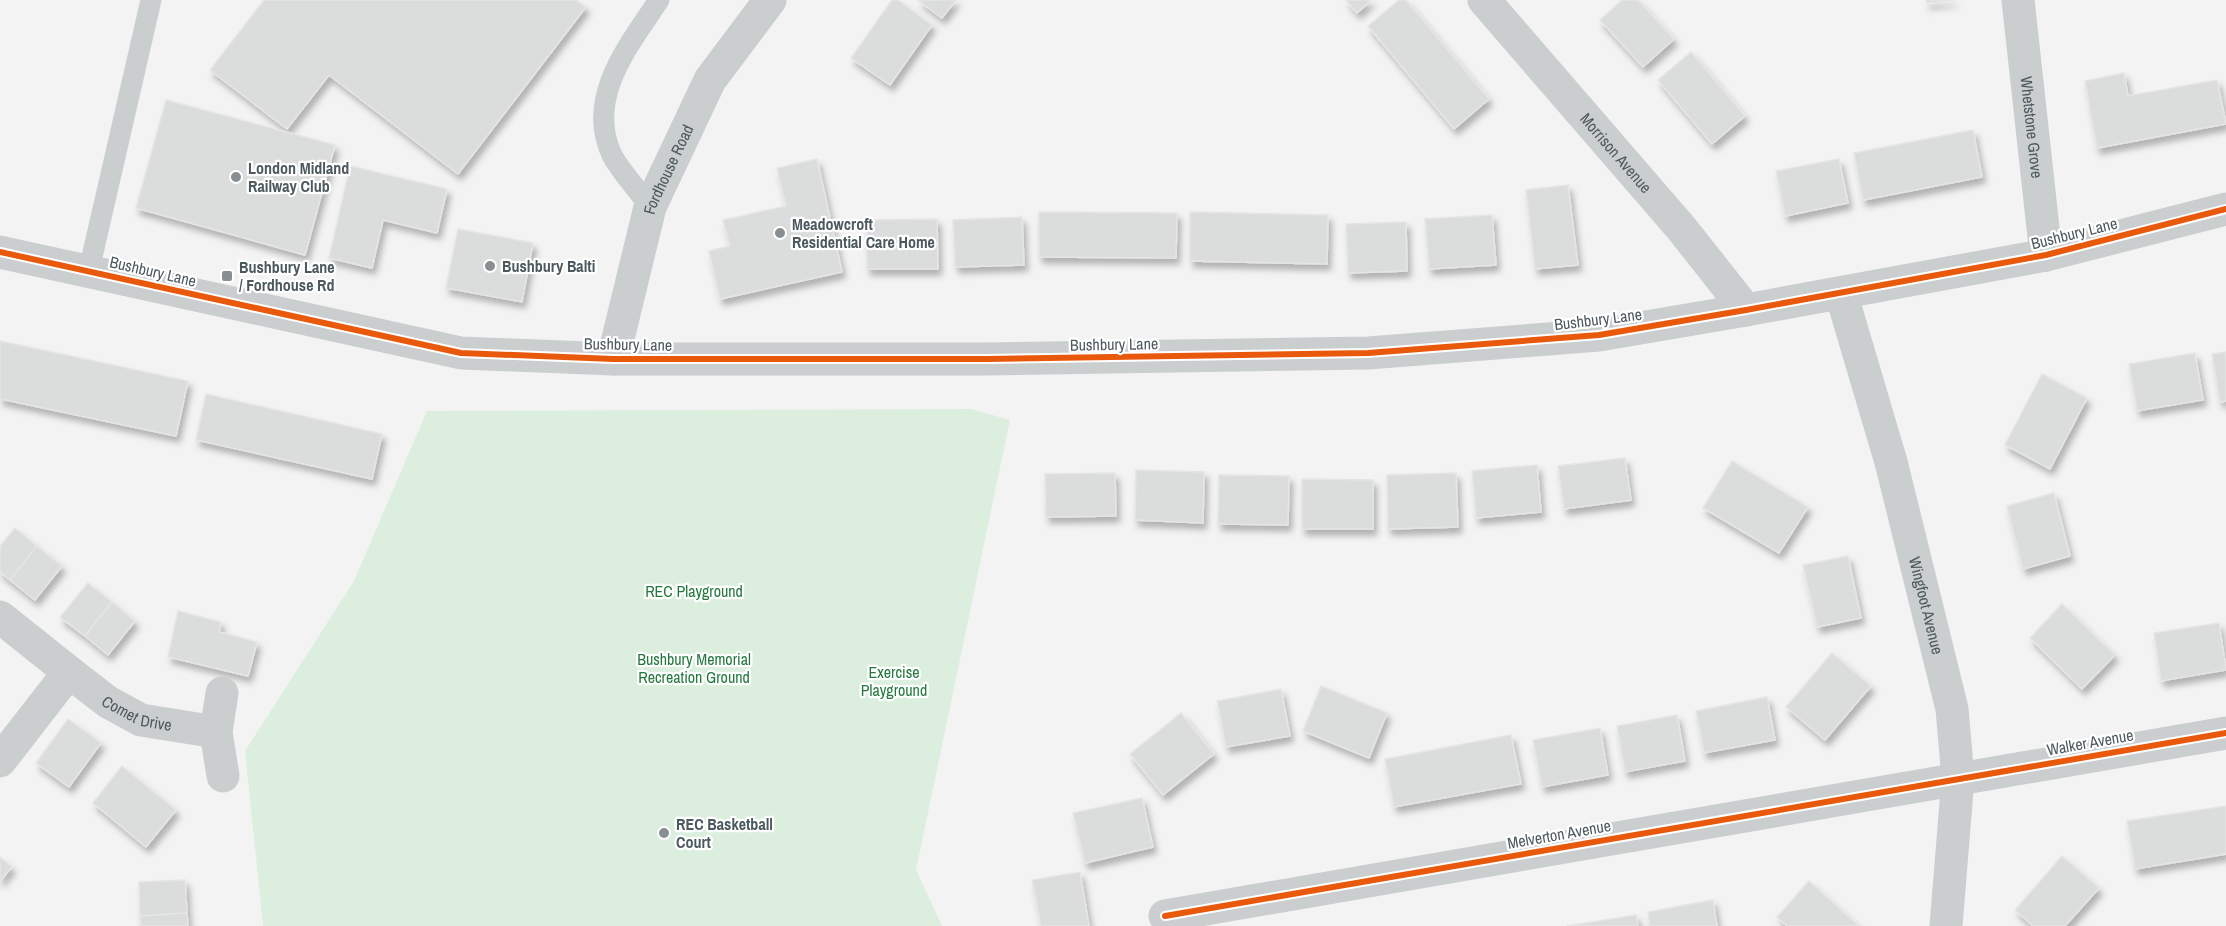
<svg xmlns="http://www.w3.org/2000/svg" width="2226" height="926" viewBox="0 0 2226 926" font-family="'Archivo Narrow',sans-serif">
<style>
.green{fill:#dcefdf}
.building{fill:#dbdcdc;stroke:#e5e5e6;stroke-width:1.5;filter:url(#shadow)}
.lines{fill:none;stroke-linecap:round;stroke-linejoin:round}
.lane{stroke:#cbcecf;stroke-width:21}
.street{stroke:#cbcecf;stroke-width:33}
.secondary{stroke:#cbcece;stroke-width:33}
.cycleway-casing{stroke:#fff;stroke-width:10}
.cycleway{stroke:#e8590c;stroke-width:6}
.poi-dot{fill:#878f92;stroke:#fff;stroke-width:2}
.labels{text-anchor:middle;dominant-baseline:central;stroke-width:4.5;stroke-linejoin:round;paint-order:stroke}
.street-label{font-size:16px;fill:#4c595e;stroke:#fff}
.poi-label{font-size:16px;font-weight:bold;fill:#4c595e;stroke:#fff;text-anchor:start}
.park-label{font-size:16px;fill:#24783f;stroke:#fff}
</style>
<defs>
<filter id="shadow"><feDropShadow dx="3.5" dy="6" stdDeviation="3" flood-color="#0004"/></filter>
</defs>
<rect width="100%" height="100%" fill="#f4f3f3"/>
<!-- green -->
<polygon class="green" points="971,409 1010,420 916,870 942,926 263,926 245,751 354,581 427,411"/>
<!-- building -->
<g class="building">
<polygon points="264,0 576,0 586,7 458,174 329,75 287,129 210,70"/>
<polygon points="892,0 898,0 932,25 890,85 851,58"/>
<polygon points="918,0 956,0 942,18"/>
<polygon points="1346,0 1371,0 1357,13"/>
<polygon points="1399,0 1406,0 1489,99 1454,129 1368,26"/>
<polygon points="1622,0 1638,0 1674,39 1643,67 1600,20"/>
<polygon points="1926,0 1954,0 1927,3"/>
<polygon points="1691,52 1745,116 1712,144 1658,80"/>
<polygon points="2124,73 2128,96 2217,80 2226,124 2097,148 2085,81"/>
<polygon points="166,100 335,145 305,255 136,208"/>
<polygon points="1973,130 1982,177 1863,200 1854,153"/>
<polygon points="817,159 842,272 720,299 709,251 730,246 723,220 786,206 777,168"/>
<polygon points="1839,159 1848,203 1785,216 1776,171"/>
<polygon points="350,166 447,189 437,233 383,220 372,268 329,258"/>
<polygon points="1568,185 1578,265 1535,269 1526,190"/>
<polygon points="1039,212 1177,213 1176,258 1039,257"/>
<polygon points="1190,212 1328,215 1327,264 1190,261"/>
<polygon points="1492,215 1496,265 1429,269 1425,219"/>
<polygon points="1022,217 1024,265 955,267 953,220"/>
<polygon points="937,219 938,269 867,269 867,220"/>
<polygon points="1406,222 1407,271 1348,273 1346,224"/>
<polygon points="458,229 533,243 522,302 446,288"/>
<polygon points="0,341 188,381 176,436 0,399"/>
<polygon points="2226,352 2226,401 2220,402 2212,354"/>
<polygon points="2195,353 2203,400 2137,411 2129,364"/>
<polygon points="2042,374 2087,398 2050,469 2005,445"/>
<polygon points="206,394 382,434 372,479 196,440"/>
<polygon points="1625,458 1631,500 1564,509 1558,466"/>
<polygon points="1732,461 1808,507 1779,553 1703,508"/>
<polygon points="1537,465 1541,512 1476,518 1472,471"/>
<polygon points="1136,470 1204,472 1203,523 1135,520"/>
<polygon points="1115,473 1116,516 1046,517 1045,474"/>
<polygon points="1456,473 1458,527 1388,529 1387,475"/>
<polygon points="1219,475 1289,476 1288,525 1218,524"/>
<polygon points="1302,479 1373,480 1373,529 1302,529"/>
<polygon points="2054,493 2070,556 2023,569 2007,506"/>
<polygon points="15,528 37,546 10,580 0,572 0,546"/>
<polygon points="37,546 62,566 35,600 10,580"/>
<polygon points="1848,556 1861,618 1817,627 1803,565"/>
<polygon points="88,583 112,602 85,636 60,617"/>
<polygon points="112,602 135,621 108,655 85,636"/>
<polygon points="2062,604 2115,655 2082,689 2030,638"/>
<polygon points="178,611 221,622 219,632 257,642 248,676 168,657"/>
<polygon points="2219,623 2226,670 2161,681 2154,633"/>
<polygon points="1832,653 1871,686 1825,740 1786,707"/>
<polygon points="1321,686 1387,713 1369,758 1303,731"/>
<polygon points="1281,689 1290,736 1226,747 1217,701"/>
<polygon points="1767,697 1775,740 1704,753 1696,711"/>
<polygon points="1181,713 1214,754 1163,795 1130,754"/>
<polygon points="1677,715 1685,761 1625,772 1617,726"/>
<polygon points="68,719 101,743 69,787 36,763"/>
<polygon points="1600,728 1608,775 1542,787 1533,740"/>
<polygon points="1511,735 1521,784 1394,807 1385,759"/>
<polygon points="122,766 176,810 146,847 93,803"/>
<polygon points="1142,798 1153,847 1085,863 1073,813"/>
<polygon points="2226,806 2226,854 2135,869 2127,821"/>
<polygon points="2062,856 2099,888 2065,926 2033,926 2015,910"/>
<polygon points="0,857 12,867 0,881"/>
<polygon points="1080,872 1089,926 1041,926 1032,880"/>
<polygon points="185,880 187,913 140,916 139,882"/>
<polygon points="1809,881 1859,926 1787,926 1777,917"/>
<polygon points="1713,900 1717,926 1650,926 1648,912"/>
<polygon points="187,913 188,926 141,926 140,916"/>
<polygon points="1636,915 1638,926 1567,926"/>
</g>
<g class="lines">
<!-- lane -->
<g class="lane">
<path d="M650,207c-10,-15 -30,-36 -38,-52 -27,-57 17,-110 47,-155"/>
<polyline points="89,270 151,0"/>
</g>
<!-- street -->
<g class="street">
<path id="s1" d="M1484,0l198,229 64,81"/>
<path id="s2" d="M2018,0l28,255"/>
<path id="s3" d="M1841,293l50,169 61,247 6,69 -12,148"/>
<path id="s4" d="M613,359l37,-152 60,-127 60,-80"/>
<polyline points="0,617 69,672 0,761"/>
<path id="s5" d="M69,672l39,30 33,18 75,12"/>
<polyline points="222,693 216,732 223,776"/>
<polyline points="1165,916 2226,733"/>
</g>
<!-- secondary -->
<polyline class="secondary" points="0,252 461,353 613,359 987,359 1368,353 1599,335 1746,310 2046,255 2226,209"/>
<defs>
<g id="cycleway">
<polyline points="0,252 461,353 613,359 987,359 1368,353 1599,335 1746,310 2046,255 2226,209"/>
<polyline points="1165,916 2226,733"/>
</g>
</defs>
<!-- cycleway casing -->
<use href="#cycleway" class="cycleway-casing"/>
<!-- cycleway -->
<use href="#cycleway" class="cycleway"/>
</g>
<!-- markers -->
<g class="poi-dot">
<circle cx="236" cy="177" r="6"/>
<circle cx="780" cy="233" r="6"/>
<circle cx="490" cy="266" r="6"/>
<rect x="221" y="270" width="12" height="12" rx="3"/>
<circle cx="664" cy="833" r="6"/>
</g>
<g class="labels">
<!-- street labels -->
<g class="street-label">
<text stroke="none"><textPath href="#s2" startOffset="128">Whetstone Grove</textPath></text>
<text stroke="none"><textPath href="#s1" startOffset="202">Morrison Avenue</textPath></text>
<text stroke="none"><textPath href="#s4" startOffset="198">Fordhouse Road</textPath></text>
<text transform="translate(2074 233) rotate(-14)">Bushbury Lane</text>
<text transform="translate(153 271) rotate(13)">Bushbury Lane</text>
<text transform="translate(1598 319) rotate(-7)">Bushbury Lane</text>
<text transform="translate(628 344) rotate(1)">Bushbury Lane</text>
<text transform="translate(1114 344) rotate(-1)">Bushbury Lane</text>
<text stroke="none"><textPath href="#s3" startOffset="324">Wingfoot Avenue</textPath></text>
<text stroke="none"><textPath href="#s5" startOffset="81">Comet Drive</textPath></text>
<text transform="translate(2090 742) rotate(-10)">Walker Avenue</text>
<text transform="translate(1559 834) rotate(-10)">Melverton Avenue</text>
</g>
<!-- poi labels -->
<g class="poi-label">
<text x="248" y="168">London Midland<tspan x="248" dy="18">Railway Club</tspan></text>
<text x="792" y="224">Meadowcroft<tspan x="792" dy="18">Residential Care Home</tspan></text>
<text x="502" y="266">Bushbury Balti</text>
<text x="239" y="267">Bushbury Lane<tspan x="239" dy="18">/ Fordhouse Rd</tspan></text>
<text x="676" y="824">REC Basketball<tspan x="676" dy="18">Court</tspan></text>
</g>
<!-- park labels -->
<g class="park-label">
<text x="694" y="591">REC Playground</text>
<text x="694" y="659">Bushbury Memorial<tspan x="694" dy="18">Recreation Ground</tspan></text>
<text x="894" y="672">Exercise<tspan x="894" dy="18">Playground</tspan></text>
</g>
</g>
</svg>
